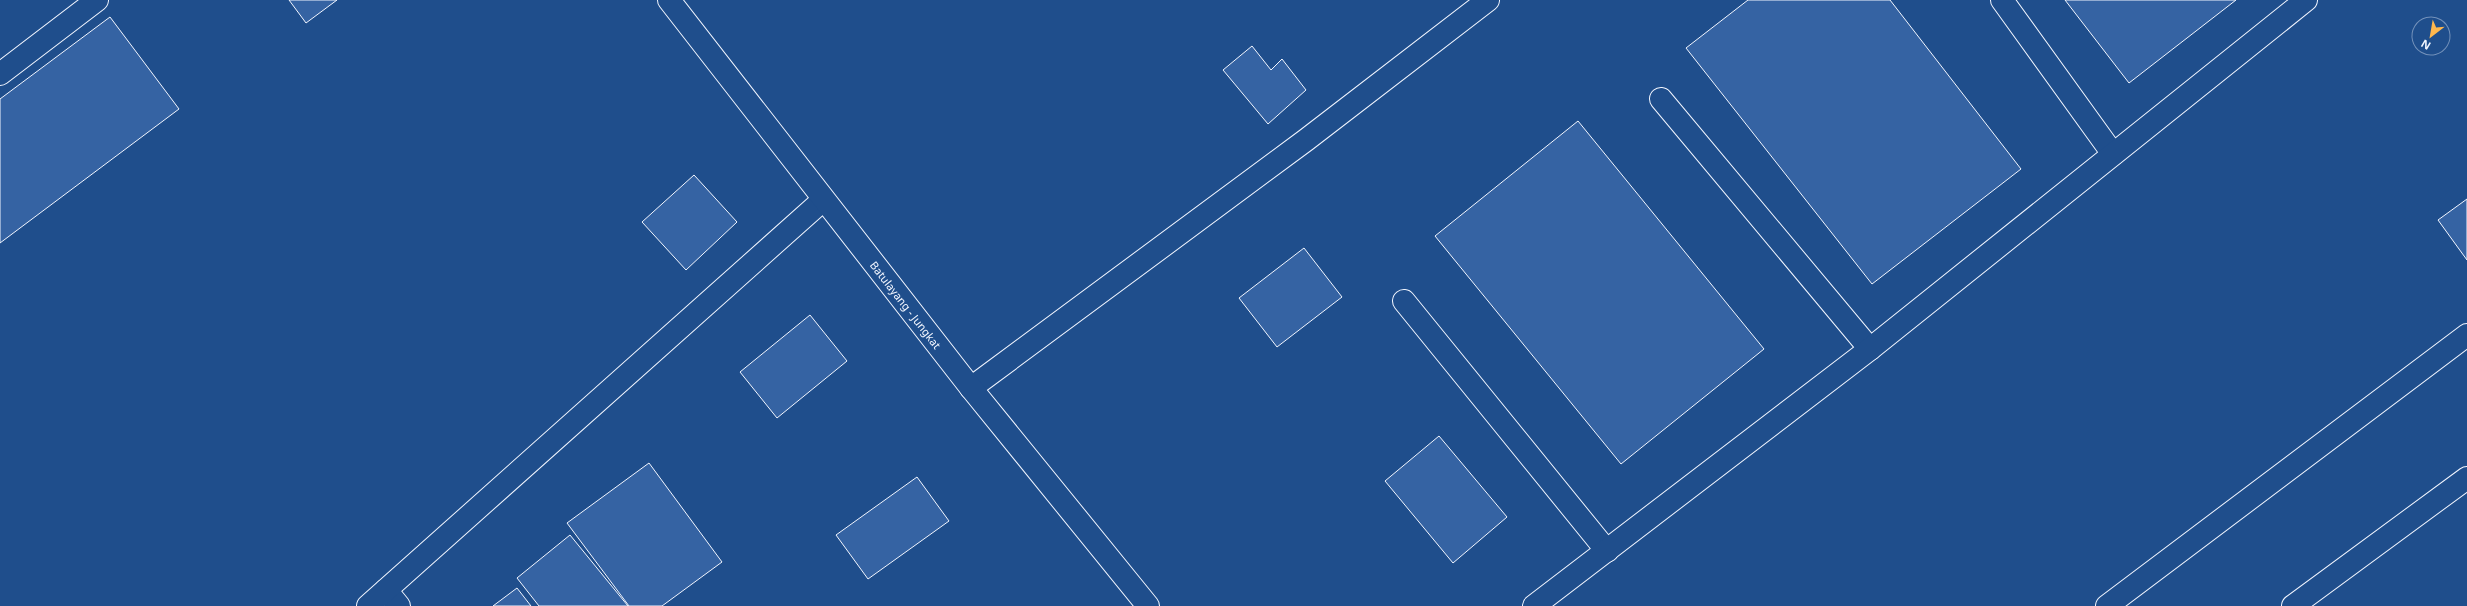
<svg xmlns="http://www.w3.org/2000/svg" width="2467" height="606" viewBox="0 0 2467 606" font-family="'Noto Sans',sans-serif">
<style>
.building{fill:#3563a3;stroke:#f2f6ff}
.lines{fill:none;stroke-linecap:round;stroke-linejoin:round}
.minor-casing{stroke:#f2f6ff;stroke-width:24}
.highway-casing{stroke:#f2f6ff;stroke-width:24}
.minor{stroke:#1f4e8c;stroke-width:22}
.highway{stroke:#1f4e8c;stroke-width:22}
.labels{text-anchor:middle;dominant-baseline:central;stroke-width:3;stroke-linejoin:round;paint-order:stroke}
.street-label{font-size:11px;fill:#f2f6ff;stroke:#1f4e8c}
</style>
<rect width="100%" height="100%" fill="#1f4e8c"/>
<!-- building -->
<g class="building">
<polygon points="289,0 337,0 306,23"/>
<polygon points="1748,0 1890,0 2021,169 1872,284 1686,48"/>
<polygon points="2065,0 2236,0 2129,83"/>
<polygon points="110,17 179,109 0,243 0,99"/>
<polygon points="1252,46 1271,70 1282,59 1306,90 1268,124 1223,70"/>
<polygon points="1578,121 1764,349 1621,464 1435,236"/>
<polygon points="694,175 737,222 686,270 642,222"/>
<polygon points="2467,199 2467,260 2438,220"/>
<polygon points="1304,248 1342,297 1277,347 1239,298"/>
<polygon points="810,315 847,361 777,418 740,372"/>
<polygon points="1439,436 1507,517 1453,563 1385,481"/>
<polygon points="649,463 722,562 662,606 629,606 567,523"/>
<polygon points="917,477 949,521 868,579 836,535"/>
<polygon points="570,535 628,606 539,606 517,578"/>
<polygon points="517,588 531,606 493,606"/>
</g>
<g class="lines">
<defs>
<g id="minor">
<polyline points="2002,0 2113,154"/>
<polyline points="0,74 97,0"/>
<polyline points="1661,99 1870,349"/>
<polyline points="1404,301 1607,551"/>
<polyline points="971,388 1306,140 1488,0"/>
<polyline points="386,590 399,606"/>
<polyline points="368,606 823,200"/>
<polyline points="1534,606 1870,349 2306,0"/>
<polyline points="2107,606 2467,335"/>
<polyline points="2293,606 2467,478"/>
</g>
<g id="highway">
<path id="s1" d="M669,0l302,388 177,218"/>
</g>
</defs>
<!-- minor casing -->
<use href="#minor" class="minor-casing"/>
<!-- highway casing -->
<use href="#highway" class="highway-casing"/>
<!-- minor -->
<use href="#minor" class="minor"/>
<!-- highway -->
<use href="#highway" class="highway"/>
</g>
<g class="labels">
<!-- street labels -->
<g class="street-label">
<text stroke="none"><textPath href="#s1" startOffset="386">Batulayang - Jungkat</textPath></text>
</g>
</g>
<!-- north arrow -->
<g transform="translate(2431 36) rotate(211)"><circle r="19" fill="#1f4e8c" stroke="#7391ba"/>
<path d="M0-3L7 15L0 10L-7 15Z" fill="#ffb74d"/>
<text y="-6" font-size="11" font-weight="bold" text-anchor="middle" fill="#f2f6ff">N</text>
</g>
</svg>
